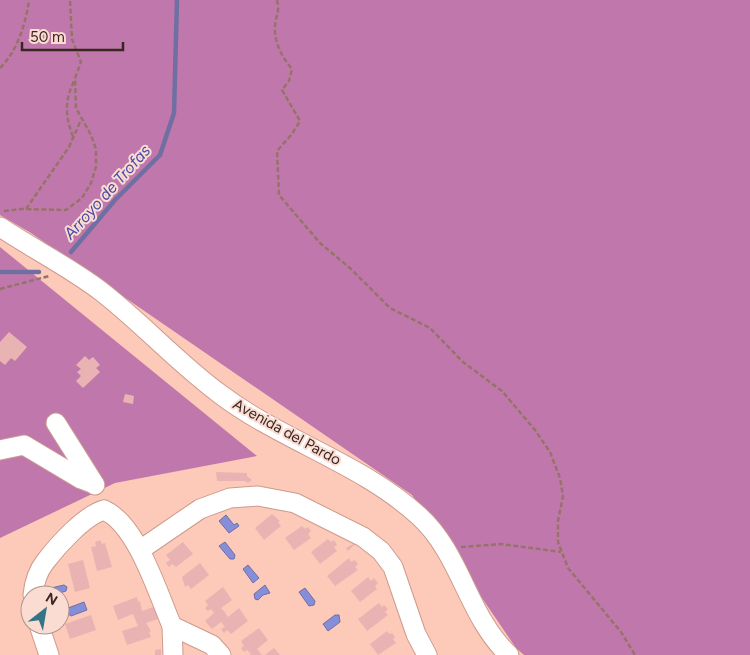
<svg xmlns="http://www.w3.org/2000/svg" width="750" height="655" viewBox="0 0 750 655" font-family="Figtree,sans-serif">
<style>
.forest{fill:#c078ac}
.water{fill:#868eda;stroke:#6f6fa2}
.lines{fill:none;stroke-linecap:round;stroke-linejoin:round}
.stream{stroke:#6f6fa2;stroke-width:4.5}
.building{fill:#e9b3b3}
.minor-casing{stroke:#cc9b8c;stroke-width:21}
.path{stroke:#967369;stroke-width:2.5;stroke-dasharray:5 2.5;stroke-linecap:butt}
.minor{stroke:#fff;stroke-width:19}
.labels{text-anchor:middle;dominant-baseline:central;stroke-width:4;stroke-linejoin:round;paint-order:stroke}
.street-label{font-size:15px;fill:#392620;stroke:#fbdcd2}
.water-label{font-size:16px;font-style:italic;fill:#4749a4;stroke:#fbdcd2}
</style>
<rect width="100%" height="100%" fill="#fdc9b9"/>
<!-- forest -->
<g class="forest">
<polygon points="0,0 750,0 750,655 524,655 516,648 412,495 31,233 0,215"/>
<polygon points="0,247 257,456 115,483 0,538"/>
</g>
<!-- water -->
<g class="water">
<polygon points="226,515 234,525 237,523 239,526 229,533 219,521"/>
<polygon points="225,542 235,555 234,559 230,559 219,546"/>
<polygon points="248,565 259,578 253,583 243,569"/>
<polygon points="64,585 67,587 66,591 53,595 51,588"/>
<polygon points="265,585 270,593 263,595 258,600 255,599 254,594"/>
<polygon points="305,588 315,601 314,605 309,606 299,592"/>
<polygon points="84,602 87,610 71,616 67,613 68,608"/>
<polygon points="335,615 339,615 340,622 328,631 323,624"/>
</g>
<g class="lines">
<!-- stream -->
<g class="stream">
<polyline points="71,252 115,200 160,155 174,113 177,0"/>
<polyline points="0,272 39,272"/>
</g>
</g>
<!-- building -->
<g class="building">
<polygon points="9,332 27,347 15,361 11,358 5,365 0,361 0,342"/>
<polygon points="85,356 89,360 93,357 100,365 96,368 100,372 83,388 76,381 81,376 77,372 81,369 76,365"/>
<polygon points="125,394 134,396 133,404 123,402"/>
<polygon points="216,472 247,473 247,476 252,480 248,483 245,481 217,481"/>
<polygon points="272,514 280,521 278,522 281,526 264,540 255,528"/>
<polygon points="302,526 305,529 308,527 311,531 308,534 311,538 294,550 285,538"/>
<polygon points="328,539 331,542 334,540 337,545 334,547 337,551 320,564 311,552"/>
<polygon points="100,540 102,544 105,543 112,567 97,571 91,547 96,546 95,542"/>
<polygon points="183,542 193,554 176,567 172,564 169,567 166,563 170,560 166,555"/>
<polygon points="357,542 348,551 346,548"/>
<polygon points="349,558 351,562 355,560 358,564 355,567 358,570 335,586 327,576"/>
<polygon points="83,560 90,588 75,592 68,564"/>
<polygon points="200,563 209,575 191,589 188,585 185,587 182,577"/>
<polygon points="368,577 371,581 374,578 378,583 375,586 377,589 360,602 351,591"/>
<polygon points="223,587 232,600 221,608 224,611 228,617 239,608 248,621 231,634 227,630 224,633 221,629 225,627 221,622 212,629 205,621 214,613 211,609 208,611 205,608 208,605 205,601"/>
<polygon points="137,597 138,602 140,601 142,611 154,607 158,619 146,623 151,631 149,632 151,637 127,645 122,631 138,626 133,614 118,620 113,606"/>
<polygon points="379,603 382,607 384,605 388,609 385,612 388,615 367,631 358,619"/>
<polygon points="91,615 96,630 70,639 65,624"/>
<polygon points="259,628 268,640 257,649 262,655 249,655 251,654 247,650 244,652 241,648 244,646 241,641"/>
<polygon points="387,631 389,634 392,633 395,637 393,639 396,643 378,655 370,644"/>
<polygon points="274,648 280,655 265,655"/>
<polygon points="161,649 161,655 155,655 155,650"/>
</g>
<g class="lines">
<defs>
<g id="minor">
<path d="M0,227c33,22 71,41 102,65 41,32 76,71 118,102 62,47 141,69 199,122 42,38 49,101 90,139"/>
<polyline points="56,423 95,485"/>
<polyline points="0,450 24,445 81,479 94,484"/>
<path d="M104,510c33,14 54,84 68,116l40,19 9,10"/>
<polyline points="140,550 200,509 230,498 258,496 295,503 363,537 381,551 393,567 416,634 427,655"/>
<path d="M33,595c1,-11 5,-24 12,-33 13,-17 40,-47 59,-52"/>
<polyline points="39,625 49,655"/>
<polyline points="172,626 173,655"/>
</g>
</defs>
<!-- minor casing -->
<use href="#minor" class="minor-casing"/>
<!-- path -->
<g class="path">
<path d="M277,0c3,13 -1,14 -2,26 -1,17 7,31 17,43l-3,12 -7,9 18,31 -8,13 -15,17 2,44 41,48 31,26 39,39 40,20 33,34 39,29 33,39 15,22 10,26 3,18 -5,25v21l10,26 53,64 14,23"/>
<path d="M0,68c17,-16 26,-45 29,-68"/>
<path d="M73,137c-8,-22 -9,-36 2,-58"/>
<polyline points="26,209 69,147 81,120"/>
<polyline points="4,211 21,209 66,210 82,198 91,183 96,167 96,149 91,135 76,108 75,78 81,62 72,39 70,0"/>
<polyline points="0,289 49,276"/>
<polyline points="461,547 501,544 561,552"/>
</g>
<!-- minor -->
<use href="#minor" class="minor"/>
</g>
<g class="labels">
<!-- street labels -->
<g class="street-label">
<text transform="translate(287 432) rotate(29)">Avenida del Pardo</text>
</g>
<!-- water labels -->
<g class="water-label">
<text transform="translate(107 192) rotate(-48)">Arroyo de Trofas</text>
</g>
</g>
<!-- north arrow -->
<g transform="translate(45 610) rotate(31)"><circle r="24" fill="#fbdcd2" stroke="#ad938b"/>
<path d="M0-4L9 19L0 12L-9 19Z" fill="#337587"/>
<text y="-8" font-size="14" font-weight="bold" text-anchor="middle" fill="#392620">N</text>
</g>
<!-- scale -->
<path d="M22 42v8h101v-8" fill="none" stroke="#392620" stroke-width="2.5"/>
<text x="30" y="42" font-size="15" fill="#392620" stroke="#fbdcd2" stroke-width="4" paint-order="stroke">50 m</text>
</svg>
